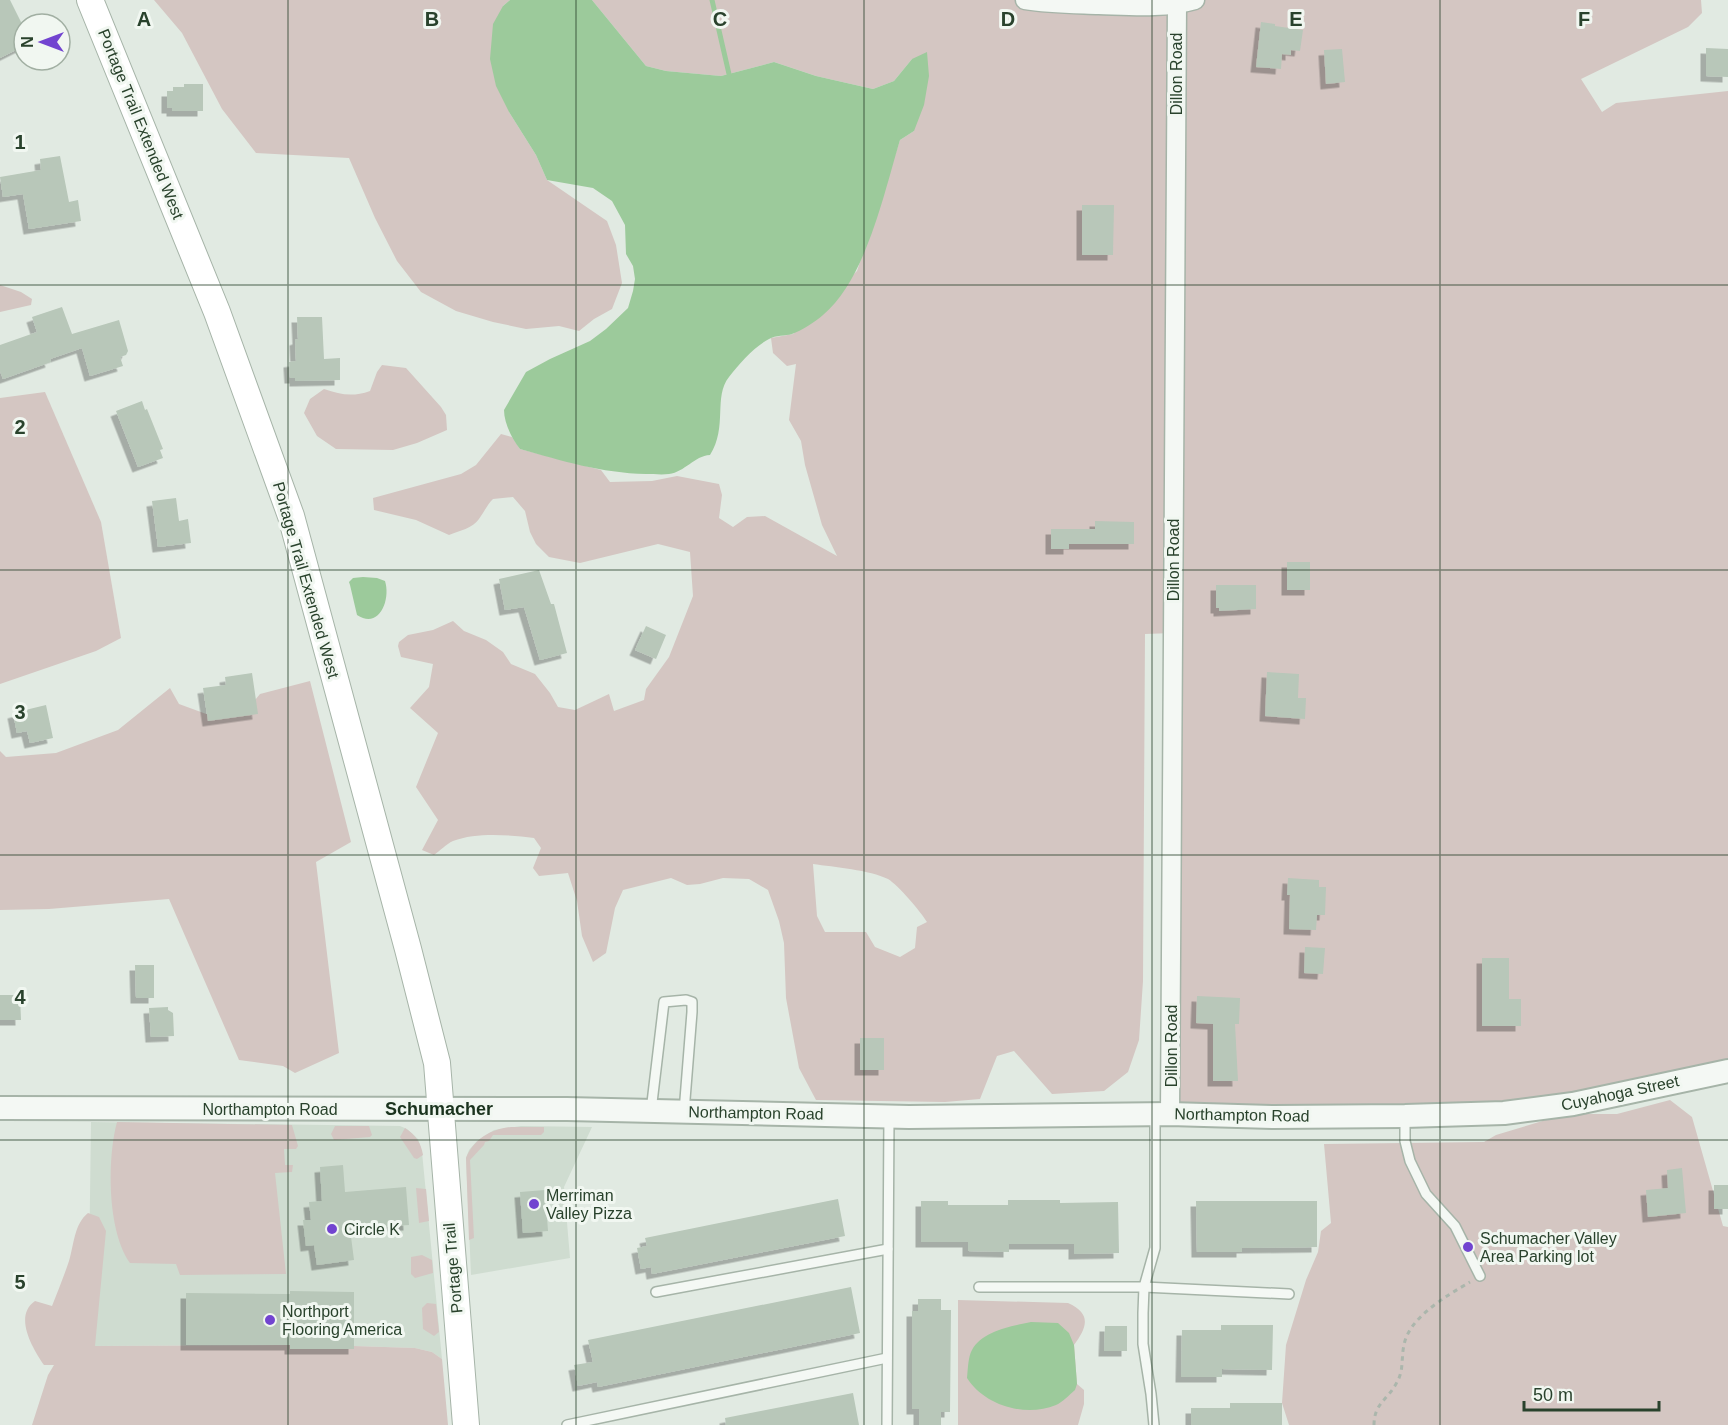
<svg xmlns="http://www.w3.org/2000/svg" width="1728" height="1425" viewBox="0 0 1728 1425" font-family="Helvetica,sans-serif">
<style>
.built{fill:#cfdcd0}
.green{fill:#d4c6c2;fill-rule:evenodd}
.water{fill:#9cca9b}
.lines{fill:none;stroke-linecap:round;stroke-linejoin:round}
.stream{stroke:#9cca9b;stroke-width:5}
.building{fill:#b8c7b9;filter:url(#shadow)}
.service-casing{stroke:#a6b4a8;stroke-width:12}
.minor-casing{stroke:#a6b4a8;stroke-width:21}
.tertiary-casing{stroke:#a6b4a8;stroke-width:26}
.secondary-casing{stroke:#a6b4a8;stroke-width:28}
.path{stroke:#abb6ac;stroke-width:3;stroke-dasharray:4.5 4.5;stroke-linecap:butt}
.service{stroke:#f4f8f4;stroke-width:9}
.minor{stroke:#f4f8f4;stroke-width:18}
.tertiary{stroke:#f4f8f4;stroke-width:22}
.secondary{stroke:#fff;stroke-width:26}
.grid{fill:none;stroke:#29422c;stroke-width:1.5;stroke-opacity:0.55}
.poi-dot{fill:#7244d0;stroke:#f1f7f1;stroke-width:2}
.labels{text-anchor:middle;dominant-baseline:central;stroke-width:6;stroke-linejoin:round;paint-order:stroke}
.street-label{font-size:16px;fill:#29422c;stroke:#f1f7f1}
.poi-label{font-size:16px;fill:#29422c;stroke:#f1f7f1;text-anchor:start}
.neighbourhood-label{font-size:18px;font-weight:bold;fill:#1b331e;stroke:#f1f7f1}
.grid-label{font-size:20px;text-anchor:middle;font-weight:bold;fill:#29422c;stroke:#f1f7f1;stroke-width:6;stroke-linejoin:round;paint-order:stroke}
</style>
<defs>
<filter id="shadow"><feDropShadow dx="-5.5" dy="5.5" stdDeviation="0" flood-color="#0004"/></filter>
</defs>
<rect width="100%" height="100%" fill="#e1eae2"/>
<!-- built -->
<g class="built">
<polygon points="91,1122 400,1126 407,1129 418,1139 422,1152 442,1359 432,1352 415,1348 355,1346 354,1349 290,1349 289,1345 88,1346"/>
<polygon points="521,1126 592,1127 564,1187 570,1258 471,1275 466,1158 469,1150 477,1141 494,1130"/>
</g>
<!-- green -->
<g class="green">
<polygon points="154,0 510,0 503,6 509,112 536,155 547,180 607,221 616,245 622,283 612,309 594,319 579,331 559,326 526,329 493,322 456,311 421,292 397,261 375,218 349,158 256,153 222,109 182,33"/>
<path d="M592,0h1109l1,13 -14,14 -107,52 21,33 14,-9 112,-12v980l-155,33 -403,10 3,-481 -28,1 -2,347 -4,59 -11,32 -24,19 -52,3 -38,-43 -17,5 -17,43 -35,3 -129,-2 -17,-32 -13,-70 -2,-55 -5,-22 -11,-31 -19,-11 -26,-1 -23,6 -13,1 -16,-7 -48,12 -8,18 -9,45 -13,9 -11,-26 -5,-35 -9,-28 -29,3 -6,-8 8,-20 -7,-10c-25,-3 -57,-6 -81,3 -7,3 -13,10 -19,14l-12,-5 16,-30 -22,-33 22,-54 -28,-25 19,-21 4,-23 -32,-7 -3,-11 1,-4 9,-7 25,-5 20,-9 11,10 22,9 17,12 8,12 24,10 15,19 8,14 17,3 34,-16 5,17 30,-11 2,-11 23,-32 24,-61 -3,-44 -32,-8 -78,19 -31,-6 -13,-13 -6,-12 -5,-21 -12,-14 -20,2c-6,6 -9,13 -14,20 -6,9 -20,12 -30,16l-33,-15 -42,-10 -1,-12 88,-24 15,-9 25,-31 11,3 8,12 81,21 9,12 42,-1 25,-5 42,8 3,11 -3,23 14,9 14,-10 18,-1 72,40 -15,-31 -17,-60 -4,-24 -12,-21 7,-56 -9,2 -14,-13 -2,-15 22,-4 64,-63 43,-131 14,-9 -2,-72 -18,22 -21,8 -57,-13 -42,-14 -53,14 -55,-5 -20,-5zM813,864c21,3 57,6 75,15 10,6 33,33 39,43l-10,5 -2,21 -15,9 -25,-10 -9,-15h-41l-8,-16z"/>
<polygon points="0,285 21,292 32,299 31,305 0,312"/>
<path d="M382,365l24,3 35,39 5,8 1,15 -30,13 -24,7 -57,-1 -19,-13 -13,-23 6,-14 14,-10c17,6 29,8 46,2l7,-19z"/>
<polygon points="45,392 101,522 121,638 96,651 0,684 0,398"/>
<polygon points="310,681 351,842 316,862 339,1053 295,1073 283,1066 239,1060 169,899 49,909 0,910 0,751 6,757 56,753 118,730 170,688 179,704 209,715 244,713 260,694"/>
<polygon points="1670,1100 1692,1117 1723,1226 1728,1227 1728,1425 1289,1425 1282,1403 1286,1345 1306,1280 1318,1252 1321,1231 1331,1223 1324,1144 1484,1142 1496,1135 1566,1114 1617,1114"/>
<path d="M117,1122l175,3 6,21 -2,3h-12l1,16h8l-1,7 -17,1 11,101 -106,1 -4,-11 -46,-1c-23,-32 -23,-104 -13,-141z"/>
<polygon points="335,1126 369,1126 372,1135 370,1137 334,1140 331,1134"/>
<path d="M511,1127h33v5l-3,3h-48l-4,6 -4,1 -1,3 -14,15 4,78 -5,2 -3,-82c8,-19 25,-29 45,-31z"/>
<path d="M405,1128c11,7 16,15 18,27l-6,4 -3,-1 -14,-21z"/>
<polygon points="416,1188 426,1189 429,1221 419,1223"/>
<path d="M88,1213l11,4 7,14 -11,115 195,-1v4h64v-3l61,2 17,4 10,7 6,66h-416l16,-50 6,-10h-10c-11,-16 -31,-49 -9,-64l17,5c6,-15 12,-30 17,-45 5,-16 5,-37 19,-48z"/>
<polygon points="422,1255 432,1260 433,1273 415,1278 411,1274 411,1257"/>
<path d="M958,1300l110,3c24,11 19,24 6,42l3,39 7,6v14l-6,21h-120z"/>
<polygon points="427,1303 436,1304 439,1332 434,1336 423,1329 422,1308"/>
</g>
<!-- water -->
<g class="water">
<path d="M510,0h82l54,66 20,5 55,5 53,-14 42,14 57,13 21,-8 18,-22 15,-7 2,24 -5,29 -10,26 -14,9c-16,53 -34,139 -77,175 -8,7 -22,16 -31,19 -7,2 -16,1 -23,5 -15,8 -29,24 -40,38 -16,20 -1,50 -19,78 -16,1 -25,17 -41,19 -7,1 -16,0 -23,0 -45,-1 -83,-13 -126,-25 -8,-10 -16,-26 -16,-39l22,-38 24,-13 40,-18 16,-12 22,-21 5,-17 2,-12 -2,-13 -7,-12 -1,-29 -13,-24 -19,-13 -46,-8 -11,-25 -27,-43 -13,-26 -6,-27 3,-35 10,-18z"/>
<path d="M363,577l14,1 8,3c6,19 -6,49 -28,34l-7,-30 -1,-3 4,-4z"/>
<path d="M1031,1322l27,1 11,10 5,12 3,39 -2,6c-6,5 -12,12 -19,15 -31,13 -72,0 -89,-27 1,-9 1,-21 5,-28 10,-19 40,-24 59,-28z"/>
</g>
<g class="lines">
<!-- stream -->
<polyline class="stream" points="712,0 729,74"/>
</g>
<!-- building -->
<g class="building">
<polygon points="0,0 10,0 24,28 24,46 0,58"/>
<polygon points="1261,22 1275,24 1275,26 1303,30 1300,51 1291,50 1291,55 1282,54 1281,69 1256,67"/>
<polygon points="1706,48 1728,49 1728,77 1706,76"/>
<polygon points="1342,49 1345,82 1326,84 1324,50"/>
<polygon points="184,84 203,84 203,111 172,111 172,108 167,108 167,91 173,91 173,87 184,87"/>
<polygon points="60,156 69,202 78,200 81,221 29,229 23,194 3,197 0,177 41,170 40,159"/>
<polygon points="1082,205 1114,205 1113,255 1082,255"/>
<polygon points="62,307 72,334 119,320 128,351 126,355 120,357 123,366 90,376 82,348 50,359 51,362 3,379 0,371 0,345 37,332 32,317"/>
<polygon points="297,317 322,317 324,359 340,358 340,380 295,381 295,378 290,378 289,362 296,361 295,340 298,339"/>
<polygon points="142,401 145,410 147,409 163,449 160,450 163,458 138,467 116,411"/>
<polygon points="176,498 179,521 188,519 191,543 158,547 152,501"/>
<polygon points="1095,521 1134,522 1134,544 1069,544 1069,549 1051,549 1051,529 1095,529"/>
<rect x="1287" y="562" width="23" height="28"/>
<polygon points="539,570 551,604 554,604 567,653 540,660 524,607 505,610 499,579"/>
<polygon points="1216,585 1256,585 1256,609 1219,611 1219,608 1216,608"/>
<polygon points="646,626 666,635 656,659 635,650"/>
<polygon points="1267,672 1299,674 1298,698 1306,698 1305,719 1265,716"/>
<polygon points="252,673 258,714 208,721 203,688 226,685 225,677"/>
<polygon points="46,705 53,738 30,743 27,731 17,733 13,713"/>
<polygon points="1288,878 1319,880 1319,887 1326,887 1325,915 1317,915 1316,930 1289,929 1290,895 1287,895"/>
<polygon points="1305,947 1325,948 1323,974 1304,973"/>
<polygon points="1482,958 1509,958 1509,999 1521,999 1521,1026 1482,1026"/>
<polygon points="135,965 154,965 154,998 136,998"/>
<polygon points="0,995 20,995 21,1020 0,1020"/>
<polygon points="1197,996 1240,998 1239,1024 1235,1024 1238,1081 1213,1081 1213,1024 1196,1023"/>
<polygon points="168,1007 168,1010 173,1013 174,1036 151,1037 149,1008"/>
<rect x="860" y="1038" width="24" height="32"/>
<polygon points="343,1165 345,1192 406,1187 409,1225 350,1229 354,1260 317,1265 314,1245 306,1246 303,1220 311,1220 309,1202 322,1201 320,1167"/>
<polygon points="1682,1168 1686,1213 1648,1217 1646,1190 1668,1188 1667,1170"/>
<rect x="1714" y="1185" width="14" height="24"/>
<polygon points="545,1190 548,1231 523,1233 520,1192"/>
<polygon points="838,1199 845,1236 652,1274 651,1267 641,1269 637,1248 647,1246 645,1238"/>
<polygon points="1008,1200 1060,1200 1060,1203 1118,1202 1119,1253 1074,1254 1074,1244 1009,1244 1009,1252 968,1251 968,1242 921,1242 921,1201 948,1201 948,1205 1008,1205"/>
<polygon points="1196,1201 1317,1201 1317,1247 1242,1248 1242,1252 1197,1252"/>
<polygon points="851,1287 860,1333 598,1387 597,1382 578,1386 574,1365 593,1362 588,1340"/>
<polygon points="290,1291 354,1292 354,1349 290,1349 290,1345 186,1345 186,1293 290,1294"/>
<polygon points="918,1299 941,1299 941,1310 951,1310 950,1412 941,1412 941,1425 919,1425 919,1409 912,1409 912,1311 918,1311"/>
<polygon points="1221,1325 1273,1325 1272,1370 1222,1369 1222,1377 1181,1377 1182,1330 1221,1330"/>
<polygon points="1105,1326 1127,1326 1127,1351 1104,1351"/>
<polygon points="853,1393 859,1425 726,1425 725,1418"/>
<polygon points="1230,1403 1282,1403 1282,1425 1191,1425 1191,1408 1230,1408"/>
</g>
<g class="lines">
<defs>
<g id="service">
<polyline points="651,1111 664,1002 686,1000 692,1002 692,1012 684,1112"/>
<polyline points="1405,1116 1405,1141 1410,1161 1426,1194 1455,1226 1480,1276"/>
<polyline points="979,1287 1144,1287 1289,1294"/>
<polyline points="656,1292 888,1249"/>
<polyline points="567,1425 887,1358"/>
<polyline points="887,1425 889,1116"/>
<polyline points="1154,1425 1151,1394 1143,1344 1143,1313 1144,1287 1155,1248 1155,1114"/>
</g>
<g id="minor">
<path d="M1025,0c24,4 49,4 74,5 32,1 65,4 96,-5"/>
<polyline points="1170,1114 1177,5"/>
</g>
<polyline id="tertiary" points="0,1108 567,1109 909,1117 1170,1114 1274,1117 1405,1116 1504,1113 1573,1104 1728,1071"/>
<polyline id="secondary" points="90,0 217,312 291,516 408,949 437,1063 466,1425"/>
</defs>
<!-- service casing -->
<use href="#service" class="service-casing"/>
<!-- minor casing -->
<use href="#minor" class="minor-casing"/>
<!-- tertiary casing -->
<use href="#tertiary" class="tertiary-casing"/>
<!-- secondary casing -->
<use href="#secondary" class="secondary-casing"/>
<!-- path -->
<path class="path" d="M1374,1425c0,-22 14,-25 23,-43 7,-12 4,-24 7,-37 5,-28 44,-50 66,-63"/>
<!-- service -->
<use href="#service" class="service"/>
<!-- minor -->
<use href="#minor" class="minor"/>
<!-- tertiary -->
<use href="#tertiary" class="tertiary"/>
<!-- secondary -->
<use href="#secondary" class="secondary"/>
</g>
<!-- grid -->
<path class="grid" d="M288,0v1425M576,0v1425M864,0v1425M1152,0v1425M1440,0v1425M0,285h1728M0,570h1728M0,855h1728M0,1140h1728"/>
<!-- markers -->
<g class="poi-dot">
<circle cx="534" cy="1204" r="6"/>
<circle cx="332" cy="1229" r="6"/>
<circle cx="1468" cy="1247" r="6"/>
<circle cx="270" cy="1320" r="6"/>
</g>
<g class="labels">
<!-- street labels -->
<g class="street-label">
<text transform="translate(1176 74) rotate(-90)">Dillon Road</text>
<text transform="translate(141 124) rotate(68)">Portage Trail Extended West</text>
<text transform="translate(1173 560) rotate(-90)">Dillon Road</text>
<text transform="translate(306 580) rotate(74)">Portage Trail Extended West</text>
<text transform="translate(1171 1046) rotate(-90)">Dillon Road</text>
<text transform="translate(1620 1093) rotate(-12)">Cuyahoga Street</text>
<text x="270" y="1109">Northampton Road</text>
<text transform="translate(756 1113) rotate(1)">Northampton Road</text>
<text transform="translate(1242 1115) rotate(1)">Northampton Road</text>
<text transform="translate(453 1268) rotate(-95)">Portage Trail</text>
</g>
<!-- poi labels -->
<g class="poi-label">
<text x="546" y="1195">Merriman<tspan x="546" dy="18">Valley Pizza</tspan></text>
<text x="344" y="1229">Circle K</text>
<text x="1480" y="1238">Schumacher Valley<tspan x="1480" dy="18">Area Parking lot</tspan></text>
<text x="282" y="1311">Northport<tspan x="282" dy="18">Flooring America</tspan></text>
</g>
<!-- neighbourhood labels -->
<g class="neighbourhood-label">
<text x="439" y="1109">Schumacher</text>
</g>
</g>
<g class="grid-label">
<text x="144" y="26">A</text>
<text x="432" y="26">B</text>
<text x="720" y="26">C</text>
<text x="1008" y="26">D</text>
<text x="1296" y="26">E</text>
<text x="1584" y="26">F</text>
<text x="20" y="149">1</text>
<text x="20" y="434">2</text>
<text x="20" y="719">3</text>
<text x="20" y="1004">4</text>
<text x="20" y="1289">5</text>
</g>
<!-- north arrow -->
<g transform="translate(42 42) rotate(270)"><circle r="28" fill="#f1f7f1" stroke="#a1afa2" stroke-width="1.5"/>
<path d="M0-4.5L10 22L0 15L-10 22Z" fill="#7244d0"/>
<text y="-9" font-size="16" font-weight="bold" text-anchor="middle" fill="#29422c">N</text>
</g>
<!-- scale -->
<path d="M1524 1401v9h135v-9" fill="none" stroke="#29422c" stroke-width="3"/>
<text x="1533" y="1401" font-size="18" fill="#29422c" stroke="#f1f7f1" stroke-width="4.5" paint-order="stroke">50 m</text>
</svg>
